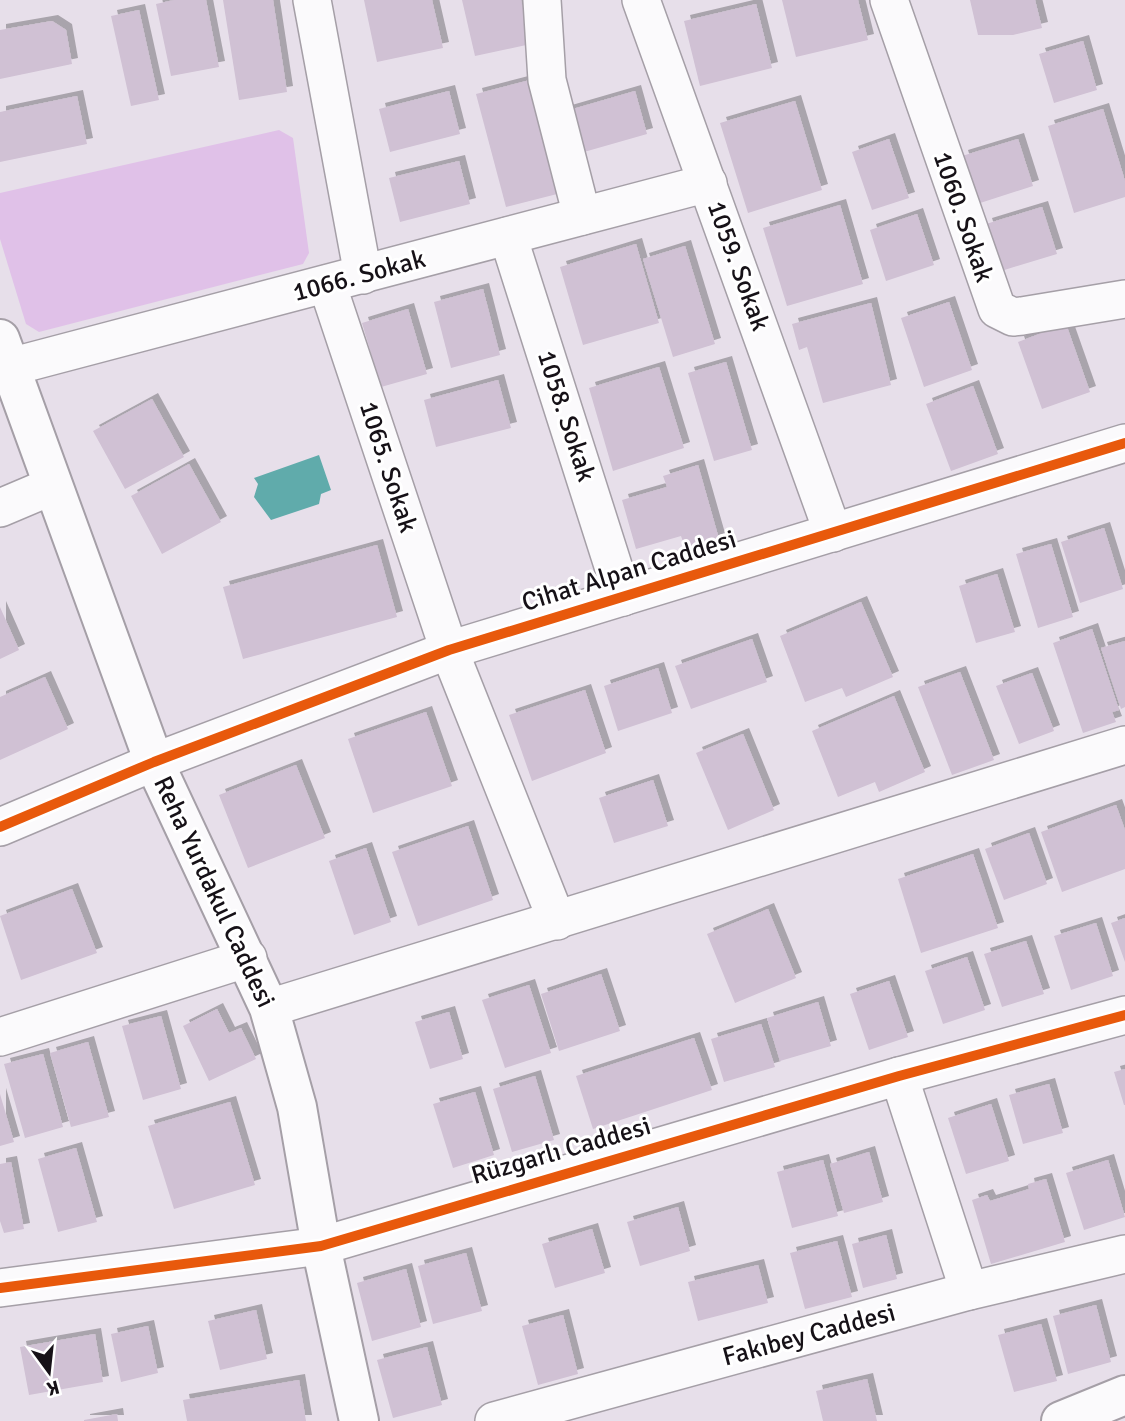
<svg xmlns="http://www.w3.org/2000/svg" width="1125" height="1421" viewBox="0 0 1125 1421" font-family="Signika,sans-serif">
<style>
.green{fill:#e0c1e8}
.water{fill:#60abab}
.building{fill:#d0c1d4;filter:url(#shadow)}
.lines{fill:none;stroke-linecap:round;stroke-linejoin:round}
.street-casing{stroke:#a59fa7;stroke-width:40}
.secondary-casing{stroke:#a59fa7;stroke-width:42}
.street{stroke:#fbfafc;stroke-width:37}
.secondary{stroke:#fbfafc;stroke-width:38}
.cycleway-casing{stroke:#fff;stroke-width:15}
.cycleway{stroke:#e8590c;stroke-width:10}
.labels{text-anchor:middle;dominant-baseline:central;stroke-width:6;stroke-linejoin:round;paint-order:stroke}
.street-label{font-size:26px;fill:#161117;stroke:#fff}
</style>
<defs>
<filter id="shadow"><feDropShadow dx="6" dy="-6" stdDeviation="0" flood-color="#0004"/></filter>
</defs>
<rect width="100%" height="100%" fill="#e7dfea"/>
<!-- green -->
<polygon class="green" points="279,130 293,138 309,253 303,264 39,332 26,324 0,239 0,193"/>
<!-- water -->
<polygon class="water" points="319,455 331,490 321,494 319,504 271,520 254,497 258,484 254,478"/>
<!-- building -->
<g class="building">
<polygon points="174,0 206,0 219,67 171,76 156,4"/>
<polygon points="223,0 273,0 287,92 239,100"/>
<polygon points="364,0 432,0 443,48 377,62"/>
<polygon points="462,0 521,0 531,44 475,56"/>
<polygon points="782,0 858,0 868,40 796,57"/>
<polygon points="970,0 1035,0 1042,28 1013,35 978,35"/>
<polygon points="756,4 772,68 700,86 684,21"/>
<polygon points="139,10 159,100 131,106 111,16"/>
<polygon points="52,21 66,30 72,64 0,79 0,30"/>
<polygon points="1083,41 1097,90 1054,103 1039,54"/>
<polygon points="534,79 565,192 506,207 476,94"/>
<polygon points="449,91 460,134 390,152 379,109"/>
<polygon points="635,91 647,134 577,154 566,111"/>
<polygon points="77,96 87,144 0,162 0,112"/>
<polygon points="795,101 822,190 748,213 720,123"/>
<polygon points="1103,109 1125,181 1125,197 1074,213 1048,126"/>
<polygon points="889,139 909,198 872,210 852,152"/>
<polygon points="1018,139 1033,186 977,204 962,156"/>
<polygon points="459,161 470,204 400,222 389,178"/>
<polygon points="840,205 863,284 787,306 763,228"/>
<polygon points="1042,207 1057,254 1001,271 986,224"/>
<polygon points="917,214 934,265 886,281 870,230"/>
<polygon points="636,244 659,323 583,345 560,267"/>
<polygon points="685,246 715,344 673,357 643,259"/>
<polygon points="483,289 500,355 451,368 434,302"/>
<polygon points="949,302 972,370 924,387 901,318"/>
<polygon points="871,303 891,385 823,403 807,347 799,350 792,324"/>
<polygon points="408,309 427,374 381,387 362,323"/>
<polygon points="1066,324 1090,392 1042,409 1018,342"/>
<polygon points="726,362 752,450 714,461 688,373"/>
<polygon points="659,367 684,448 613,471 589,388"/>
<polygon points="498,380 511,428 436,447 424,400"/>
<polygon points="973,386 998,454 951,471 926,404"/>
<polygon points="152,399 184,457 125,489 93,431"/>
<polygon points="189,464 221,522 162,554 131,496"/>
<polygon points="698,465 719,539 686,550 681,536 636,549 622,500 667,487 663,476"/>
<polygon points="1104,528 1123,589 1080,603 1061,542"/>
<polygon points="1051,544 1073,617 1038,628 1016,554"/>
<polygon points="377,545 397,617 243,659 223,587"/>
<polygon points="997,574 1015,632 976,643 959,586"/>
<polygon points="861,602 893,677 846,697 842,688 805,702 780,636"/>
<polygon points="0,607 19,650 0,659"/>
<polygon points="1092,629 1119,710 1112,712 1116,722 1083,733 1053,643"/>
<polygon points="752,639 767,682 691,709 675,666"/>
<polygon points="1125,641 1125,707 1121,709 1101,648"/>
<polygon points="658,668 672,713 618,731 604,686"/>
<polygon points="960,672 994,760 952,775 918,687"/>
<polygon points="1032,673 1054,731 1019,744 996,686"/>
<polygon points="45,677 68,729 0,760 0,697"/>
<polygon points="585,690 606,753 532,781 509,715"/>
<polygon points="894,696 925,772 879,792 875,782 838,797 812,731"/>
<polygon points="426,712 452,786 373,813 348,739"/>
<polygon points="743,734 774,810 728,830 696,753"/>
<polygon points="296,765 325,838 248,868 219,795"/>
<polygon points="653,780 668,826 614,843 599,798"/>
<polygon points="1116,805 1125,830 1125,869 1062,892 1041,832"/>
<polygon points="468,826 493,900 418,926 392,852"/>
<polygon points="1029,833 1047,884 1004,900 985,849"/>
<polygon points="366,848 391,922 354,935 329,861"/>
<polygon points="973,854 998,928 921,953 898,879"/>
<polygon points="72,889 97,953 21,980 0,916"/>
<polygon points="768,909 796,978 735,1003 707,934"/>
<polygon points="1125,918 1125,962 1111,923"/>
<polygon points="1096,923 1113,976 1071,990 1054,936"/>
<polygon points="1026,941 1044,994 1002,1007 984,954"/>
<polygon points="967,957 985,1010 943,1024 925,971"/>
<polygon points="601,974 620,1031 559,1051 541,994"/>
<polygon points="889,981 908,1037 869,1050 850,994"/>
<polygon points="529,985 551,1053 505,1068 482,1000"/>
<polygon points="818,1002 831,1046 780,1061 767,1018"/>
<polygon points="217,1009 229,1033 241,1028 256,1059 209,1081 183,1026"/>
<polygon points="449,1012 463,1059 430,1069 415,1022"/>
<polygon points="161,1016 181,1089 143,1100 122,1026"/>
<polygon points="761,1024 775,1067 724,1082 711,1039"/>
<polygon points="694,1038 712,1090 593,1129 576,1076"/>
<polygon points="88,1042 109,1117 71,1127 50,1053"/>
<polygon points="43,1054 63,1127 25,1138 4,1064"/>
<polygon points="1125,1069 1125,1105 1124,1105 1114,1072"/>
<polygon points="535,1076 554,1140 512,1152 493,1089"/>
<polygon points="1049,1084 1063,1133 1023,1144 1009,1095"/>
<polygon points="475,1092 494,1155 453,1168 433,1104"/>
<polygon points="0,1094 14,1142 0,1146"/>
<polygon points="230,1102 255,1185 174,1209 148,1126"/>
<polygon points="991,1104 1009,1161 966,1174 948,1118"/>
<polygon points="76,1148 97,1222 58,1232 38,1159"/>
<polygon points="869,1152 883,1202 844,1213 830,1164"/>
<polygon points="823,1160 838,1216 792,1228 777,1172"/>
<polygon points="1108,1160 1125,1217 1084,1230 1066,1173"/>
<polygon points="11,1162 24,1229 4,1233 0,1221 0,1164"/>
<polygon points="1046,1179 1065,1242 991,1264 972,1200 987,1195 990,1201 1029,1189 1028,1184"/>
<polygon points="678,1207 690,1251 640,1266 627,1222"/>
<polygon points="592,1229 605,1273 555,1288 542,1244"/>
<polygon points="886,1235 897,1279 863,1288 852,1244"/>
<polygon points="837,1241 852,1297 805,1309 790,1253"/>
<polygon points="466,1253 482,1311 433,1324 418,1266"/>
<polygon points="758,1265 768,1303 698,1321 688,1282"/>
<polygon points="406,1269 421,1327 372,1341 357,1283"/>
<polygon points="1096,1305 1111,1362 1068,1374 1053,1316"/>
<polygon points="256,1310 267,1359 220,1370 208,1321"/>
<polygon points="563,1315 578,1374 538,1385 522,1326"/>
<polygon points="1041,1324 1057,1381 1014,1392 998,1335"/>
<polygon points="148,1326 158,1373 121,1382 111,1334"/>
<polygon points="95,1334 103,1382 29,1395 20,1347"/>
<polygon points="427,1347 442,1405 393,1418 377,1360"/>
<polygon points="867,1379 877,1421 823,1421 816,1391"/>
<polygon points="299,1380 306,1421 187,1421 183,1400"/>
<polygon points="117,1414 118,1421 84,1421 84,1420"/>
</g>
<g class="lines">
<defs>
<g id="street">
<polyline points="312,0 363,275"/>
<polyline points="542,0 547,80 582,216"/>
<polyline points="641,0 833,533"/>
<polyline points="889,0 997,309 1013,317 1022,316 1125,299"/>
<polyline points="508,236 623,597"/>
<polyline points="327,284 449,650 557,921"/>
<polyline points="10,367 708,183"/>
<polyline points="0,508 52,486"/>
<polyline points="0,827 154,762 449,650 1125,443"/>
<polyline points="269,1008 1125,745"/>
<polyline points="0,1037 248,958"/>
<polyline points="899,1076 969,1291"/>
<polyline points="0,1288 321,1246 899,1076 1125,1015"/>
<polyline points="494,1421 969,1291 1125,1254"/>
</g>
<g id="secondary">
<polyline points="0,339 154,762 269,1008 297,1107 321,1246 359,1421"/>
<polyline points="1061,1421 1125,1395"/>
</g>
</defs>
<!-- street casing -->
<use href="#street" class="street-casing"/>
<!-- secondary casing -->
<use href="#secondary" class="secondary-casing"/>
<!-- street -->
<use href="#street" class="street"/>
<!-- secondary -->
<use href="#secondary" class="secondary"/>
<defs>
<g id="cycleway">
<polyline points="0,827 154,762 449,650 1125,443"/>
<polyline points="0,1288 321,1246 899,1076 1125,1015"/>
</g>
</defs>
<!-- cycleway casing -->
<use href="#cycleway" class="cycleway-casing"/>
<!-- cycleway -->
<use href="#cycleway" class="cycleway"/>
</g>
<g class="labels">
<!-- street labels -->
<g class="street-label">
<text transform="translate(963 217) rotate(71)">1060. Sokak</text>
<text transform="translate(738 266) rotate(70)">1059. Sokak</text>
<text transform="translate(359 276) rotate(-15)">1066. Sokak</text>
<text transform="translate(566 416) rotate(72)">1058. Sokak</text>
<text transform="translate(388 467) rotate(72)">1065. Sokak</text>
<text transform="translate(629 571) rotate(-17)">Cihat Alpan Caddesi</text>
<text transform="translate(214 892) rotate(65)">Reha Yurdakul Caddesi</text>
<text transform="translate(561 1151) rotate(-16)">Rüzgarlı Caddesi</text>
<text transform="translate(809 1335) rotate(-15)">Fakıbey Caddesi</text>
</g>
</g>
<!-- north arrow -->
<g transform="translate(49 1372) rotate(165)" stroke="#ffffff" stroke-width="5" paint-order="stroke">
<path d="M0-5L12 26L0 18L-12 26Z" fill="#161117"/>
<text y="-10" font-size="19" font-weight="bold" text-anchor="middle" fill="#161117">K</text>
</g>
</svg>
